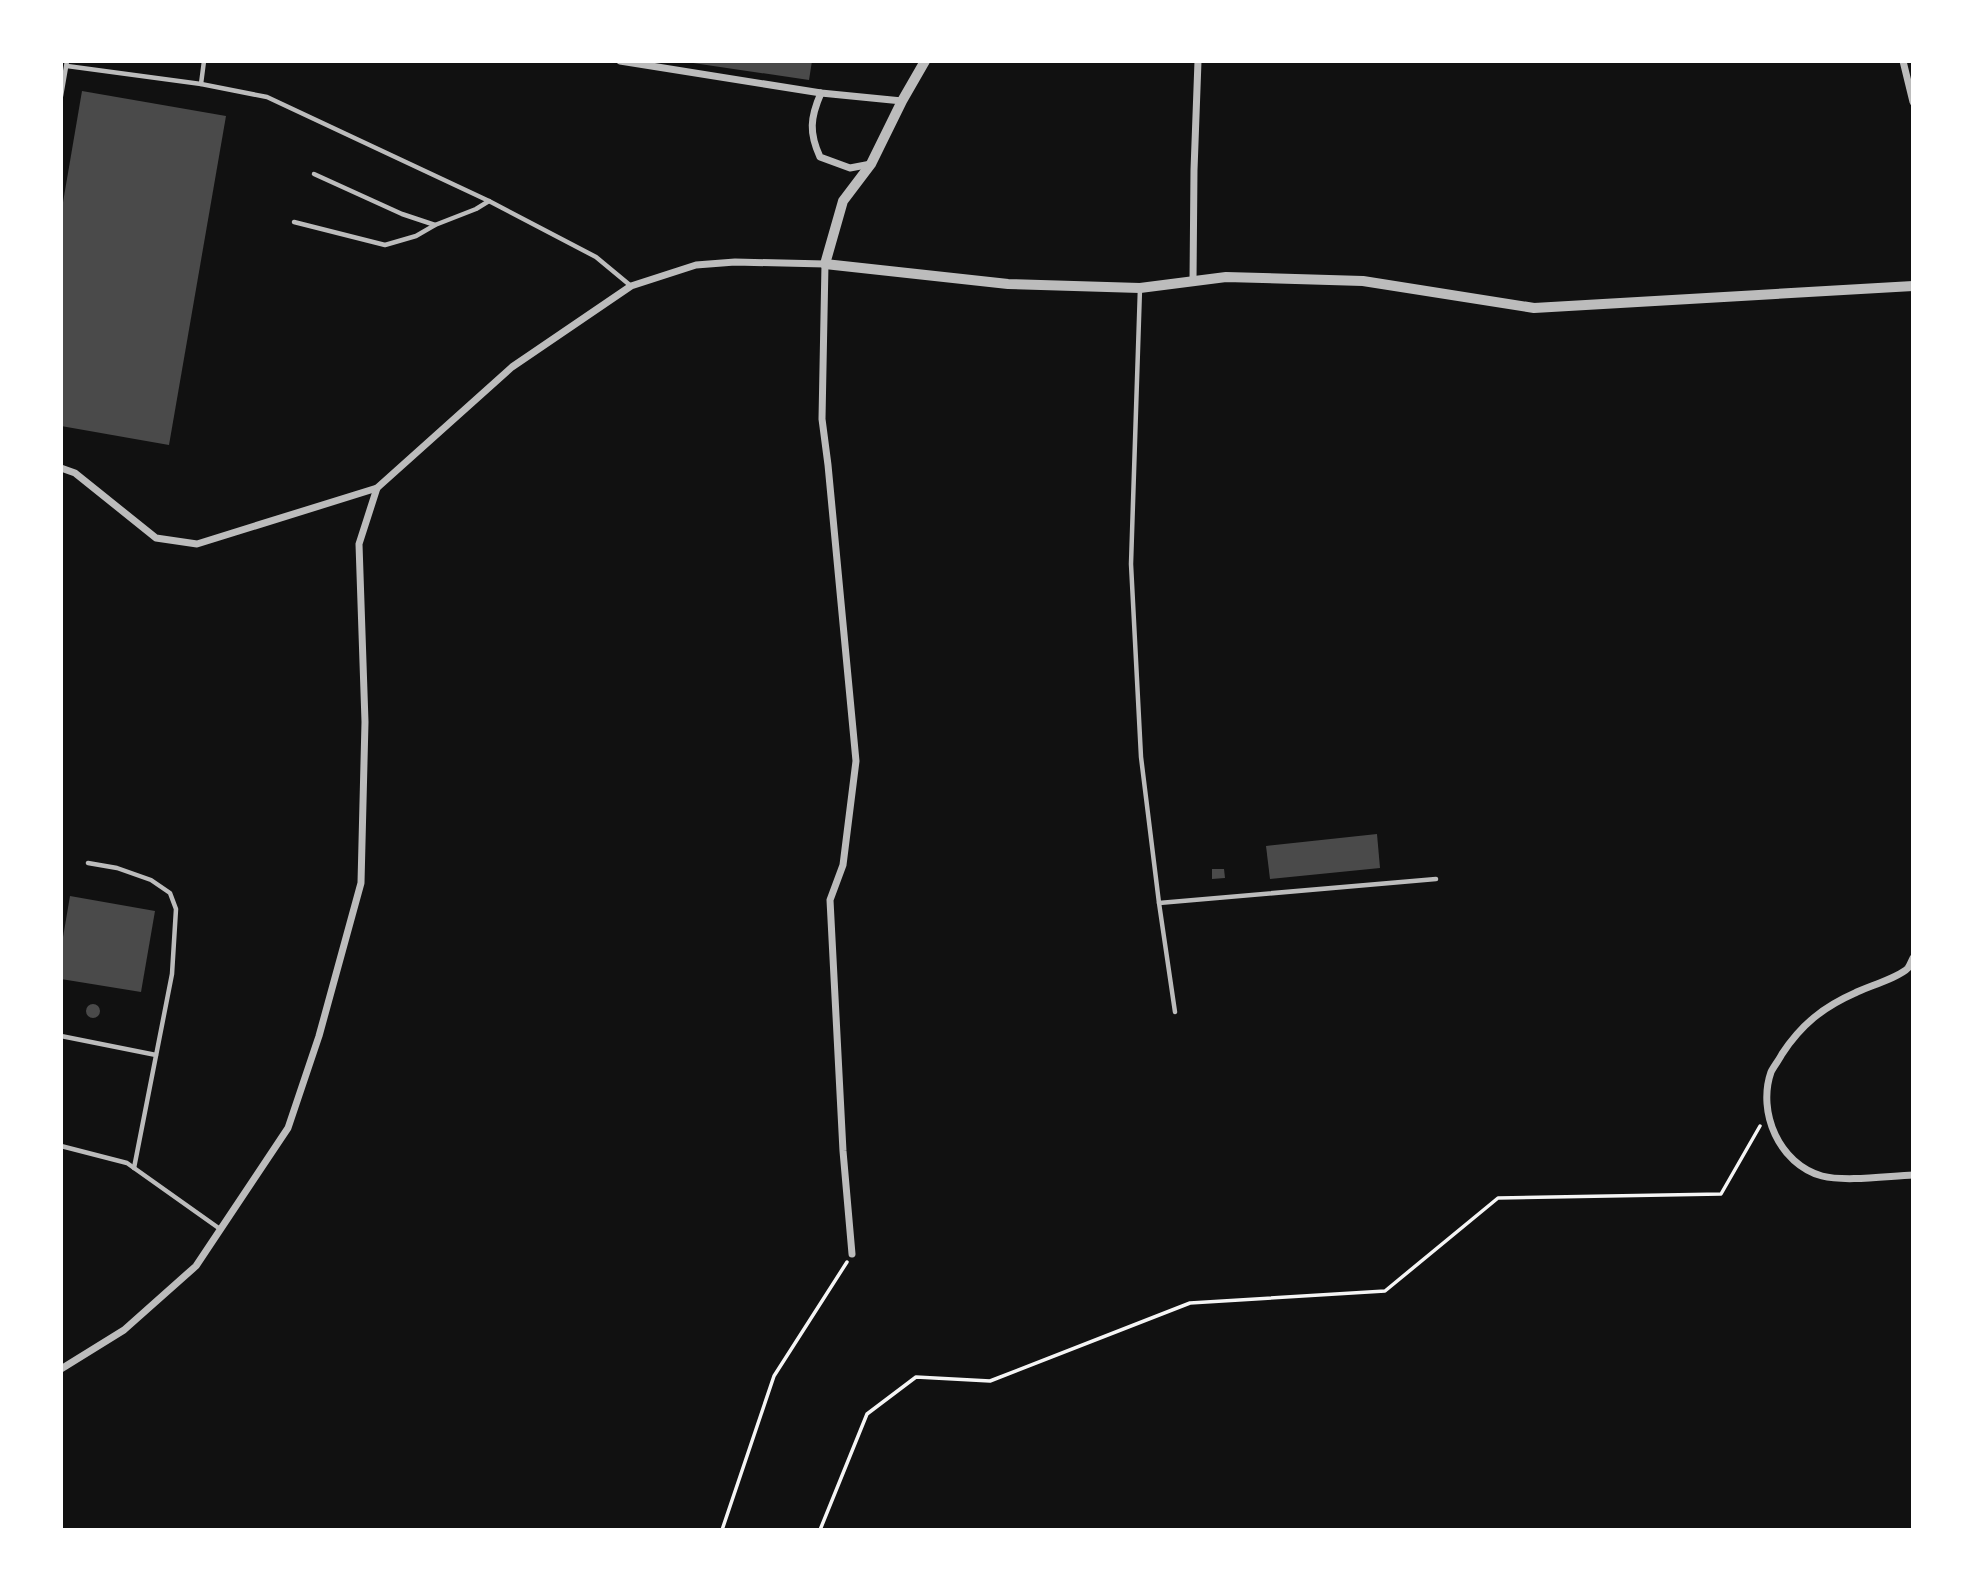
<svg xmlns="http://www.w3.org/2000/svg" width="1974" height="1591" viewBox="0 0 1974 1591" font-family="'Exo 2',sans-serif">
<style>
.building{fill:#4a4a4a}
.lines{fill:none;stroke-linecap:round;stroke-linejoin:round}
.path{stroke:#f5f5f5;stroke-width:3.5}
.service{stroke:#bcbcbc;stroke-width:4.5}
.minor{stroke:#bcbcbc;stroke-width:7}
.tertiary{stroke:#bcbcbc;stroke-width:10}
</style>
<rect width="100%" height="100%" fill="#111"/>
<!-- building -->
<g class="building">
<polygon points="693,61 812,61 809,80 693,63"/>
<polygon points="82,91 226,116 169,445 61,426 61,214"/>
<polygon points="1377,834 1380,868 1270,879 1266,846"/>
<polygon points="1212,869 1224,869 1225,878 1212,879"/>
<polygon points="70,896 155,911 141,992 61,979 61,949"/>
<circle cx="93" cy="1011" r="7"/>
</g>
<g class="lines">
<!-- path -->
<g class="path">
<polyline points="722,1530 774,1376 847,1262"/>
<polyline points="820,1530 867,1414 916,1377 990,1381 1190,1303 1385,1291 1498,1198 1721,1194 1760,1126"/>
</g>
<!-- service -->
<g class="service">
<polyline points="67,66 201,84 267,97 489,201 596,257 631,286"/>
<polyline points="201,84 204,61"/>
<polyline points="61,96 67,61"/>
<polyline points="314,174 402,214 435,225 476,209 489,201"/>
<polyline points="294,222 385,245 416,236 435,225"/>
<polyline points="1140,288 1131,564 1141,757 1159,903 1175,1012"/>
<polyline points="88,863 117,868 151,880 170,893 176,909 172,974 134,1168"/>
<polyline points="1159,903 1436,879"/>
<polyline points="61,1036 156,1055"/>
<polyline points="61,1146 127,1163 220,1229"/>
</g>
<!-- minor -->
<g class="minor">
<polyline points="620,61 821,93 902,101"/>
<polyline points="1903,61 1913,102"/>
<path d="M821,93c-11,25 -12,40 -1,64l30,11 21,-4"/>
<polyline points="1193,281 1194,170 1198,61"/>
<polyline points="61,468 75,473 156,538 197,544 377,488 512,367 631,286 696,265 735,262 825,264 822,419 828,465 856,761 843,865 830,900 843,1151 852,1254"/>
<path d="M1913,958c-2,4 -3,7 -5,10 -8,9 -41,19 -53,25 -32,14 -54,32 -73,61 -3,6 -8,12 -11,18 -14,40 8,92 51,104 23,6 66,0 91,-1"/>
<polyline points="61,1369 124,1330 196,1266 288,1128 319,1036 361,883 365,722 359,544 377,488"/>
</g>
<!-- tertiary -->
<polyline class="tertiary" points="925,61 902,101 871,164 843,201 825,264 1008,284 1140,288 1226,277 1363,281 1534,308 1913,286"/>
</g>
<!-- border -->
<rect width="1974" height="1591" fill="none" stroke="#ffffff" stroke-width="126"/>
</svg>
